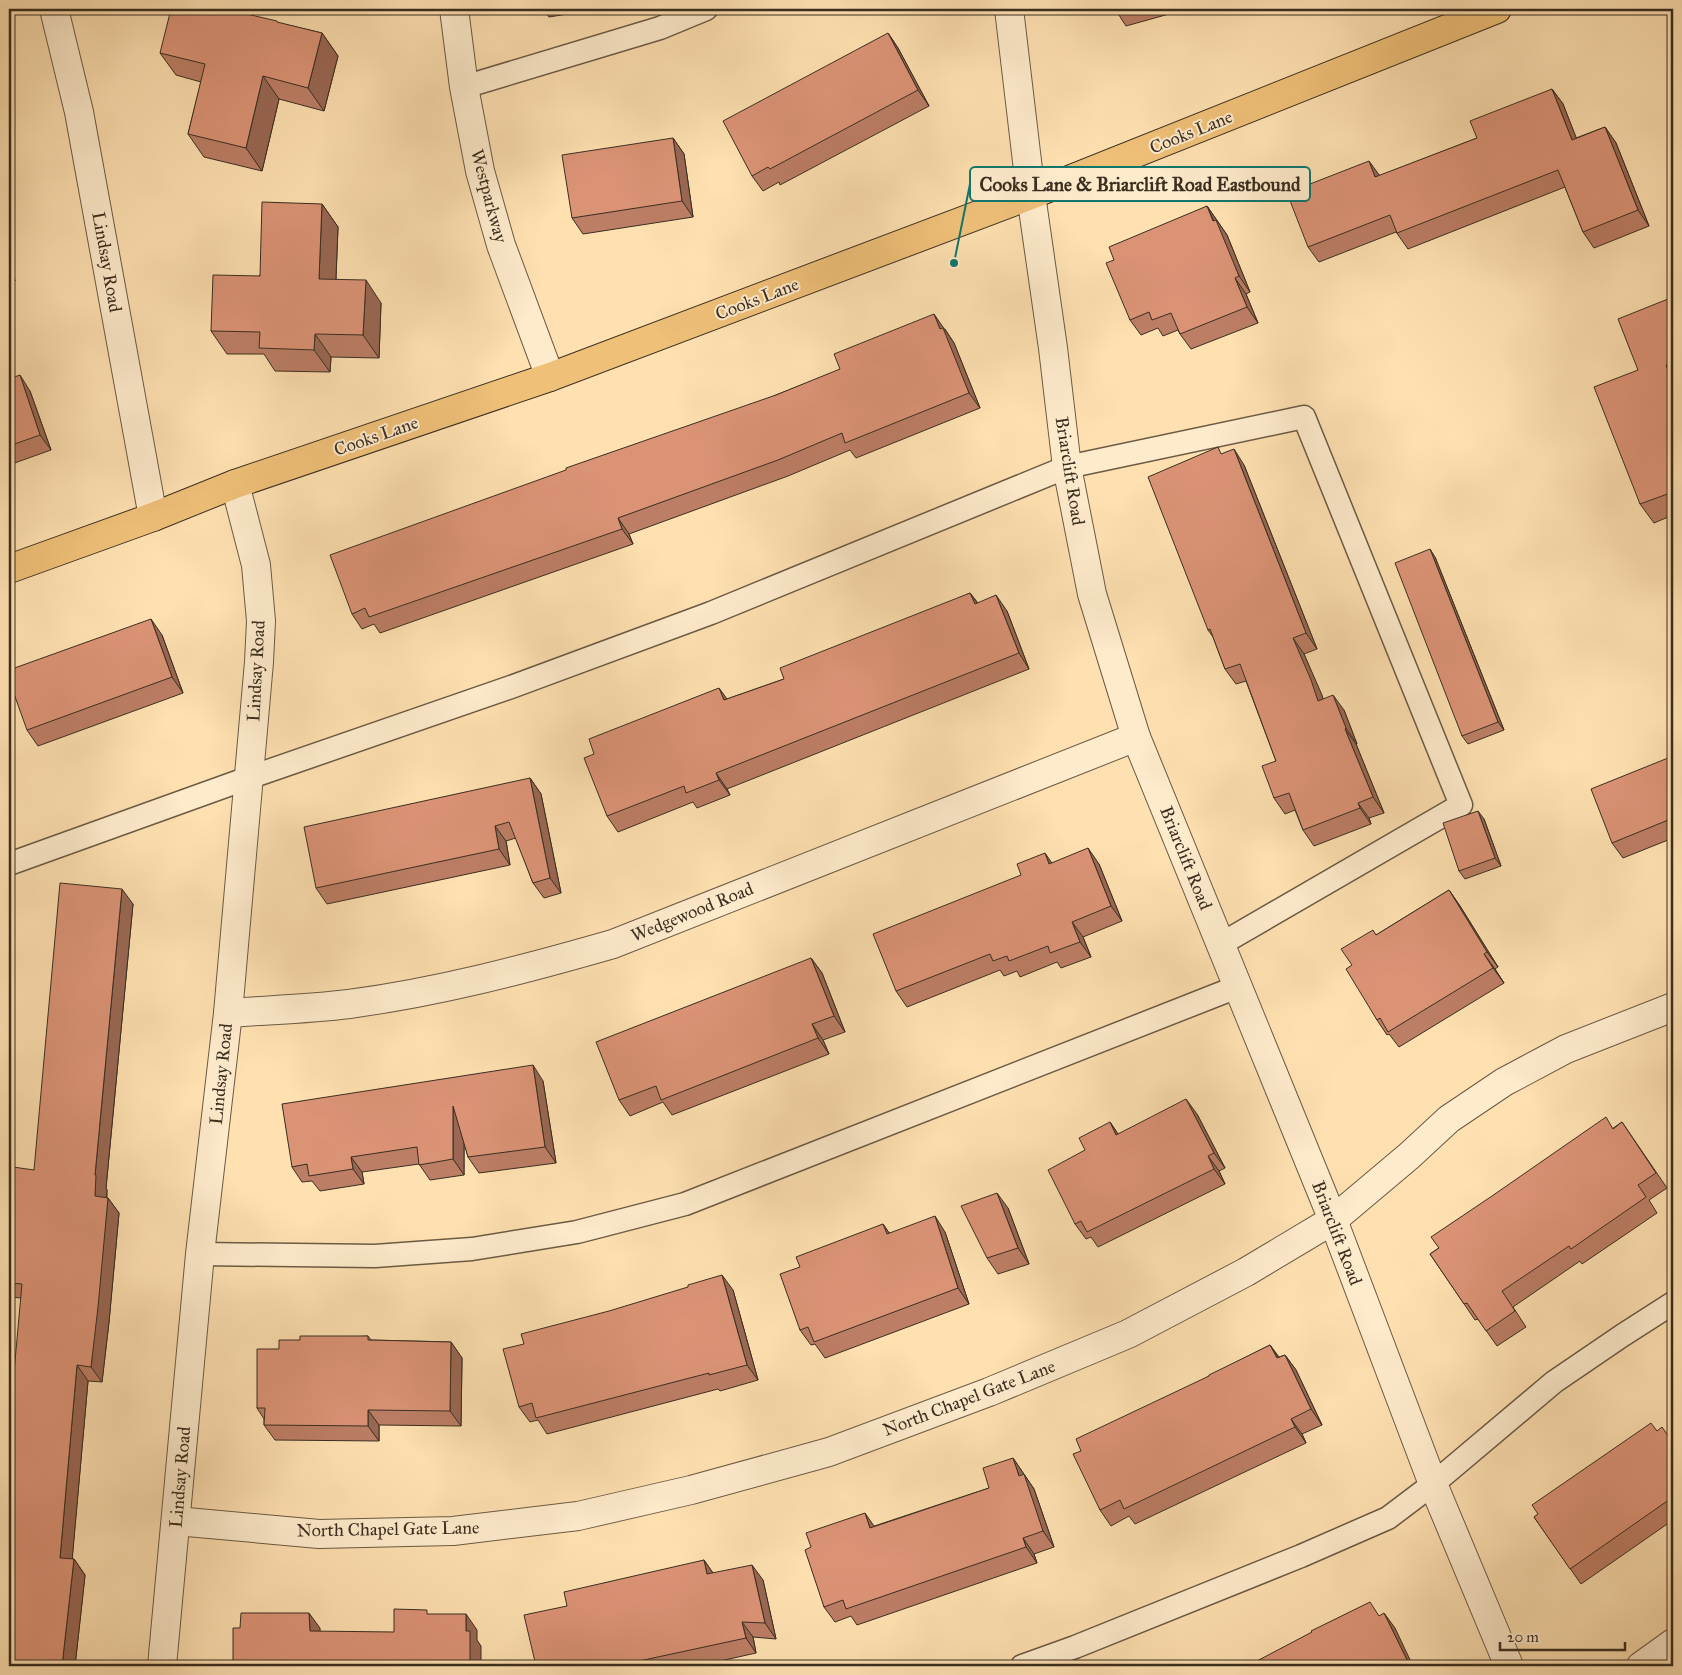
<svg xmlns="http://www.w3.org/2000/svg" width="1682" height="1675" viewBox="0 0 1682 1675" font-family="'IM FELL Great Primer',serif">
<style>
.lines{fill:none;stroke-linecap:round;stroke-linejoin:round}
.service-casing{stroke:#6b5a44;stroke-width:25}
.minor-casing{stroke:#6b5a44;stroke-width:30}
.tertiary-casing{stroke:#6b5a44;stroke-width:30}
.primary-casing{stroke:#3a2e20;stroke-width:30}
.service{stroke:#feebcc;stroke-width:22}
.minor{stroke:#feebcc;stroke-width:28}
.tertiary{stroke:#feebcc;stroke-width:28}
.primary{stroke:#efc078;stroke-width:28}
.wall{fill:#bc7e65;stroke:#3a2e20}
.shaded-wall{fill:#996753;stroke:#3a2e20}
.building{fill:#db9376;stroke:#3a2e20}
.labels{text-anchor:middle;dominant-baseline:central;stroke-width:4;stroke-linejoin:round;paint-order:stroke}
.street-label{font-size:18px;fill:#3a2e20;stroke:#feebcc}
.leader{fill:none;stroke:#0f766e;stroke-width:2}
.callout-dot{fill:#0f766e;stroke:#feebcc;stroke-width:2}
.callout{fill:#feebcc;stroke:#0f766e;stroke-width:2}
.callout-label{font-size:19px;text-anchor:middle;font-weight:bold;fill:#3a2e20}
</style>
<rect width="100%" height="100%" fill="#fee0b1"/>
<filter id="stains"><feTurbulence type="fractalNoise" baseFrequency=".004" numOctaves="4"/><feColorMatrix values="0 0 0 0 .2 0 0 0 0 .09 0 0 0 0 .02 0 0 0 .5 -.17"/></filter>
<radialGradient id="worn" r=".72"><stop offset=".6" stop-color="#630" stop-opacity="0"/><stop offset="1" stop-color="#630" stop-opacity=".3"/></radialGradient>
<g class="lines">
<defs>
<g id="service">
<polyline points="464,87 660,28 706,9"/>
<polyline points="9,864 248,778 511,687 711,613 1067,467 1304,417 1461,805 1221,944"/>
<polyline points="200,1254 375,1256 472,1249 577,1232 685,1204 1237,987"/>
<polyline points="1022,1666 1075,1647 1301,1556 1388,1518 1433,1484 1554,1382 1623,1335 1673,1303"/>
</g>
<g id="minor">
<polyline points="54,9 79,112 153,517"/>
<polyline points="454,9 464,87 480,171 501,245 550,377"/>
<path d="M228,1013c40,-3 81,-4 121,-9 90,-12 177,-35 264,-60l523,-207"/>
<polyline points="176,1521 319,1534 453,1531 578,1516 691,1490 829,1452 989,1392 1128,1334 1246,1272 1333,1220 1409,1156 1449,1119 1504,1082 1566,1049 1673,1007"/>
<polyline points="162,1666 200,1254 228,1013 259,662 261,621 256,565 235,484"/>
<polyline points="1641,1666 1673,1643"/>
</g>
<polyline id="tertiary" points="1009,9 1031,195 1053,348 1067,467 1092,594 1136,737 1333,1220 1433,1484 1509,1666"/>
<polyline id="primary" points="9,569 153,517 235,484 550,377 1031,195 1497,9"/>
</defs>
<!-- service casing -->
<use href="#service" class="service-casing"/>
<!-- minor casing -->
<use href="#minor" class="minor-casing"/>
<!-- tertiary casing -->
<use href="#tertiary" class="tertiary-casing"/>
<!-- primary casing -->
<use href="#primary" class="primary-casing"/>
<!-- service -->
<use href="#service" class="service"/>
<!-- minor -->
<use href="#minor" class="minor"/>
<!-- tertiary -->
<use href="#tertiary" class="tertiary"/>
<!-- primary -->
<use href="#primary" class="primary"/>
</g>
<!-- wall -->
<g class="wall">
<polygon points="543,9 599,9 549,17"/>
<polygon points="1115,9 1187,9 1126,26"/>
<polygon points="279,23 322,33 338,56 324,111 279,99 262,171 204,157 188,134 201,82 176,75 160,53"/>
<polygon points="888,33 898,48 929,106 780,185 779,182 763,191 752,176"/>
<polygon points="1552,89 1563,104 1576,138 1605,127 1616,143 1649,226 1594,248 1583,232 1565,187 1408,249 1396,232 1319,262 1308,247 1379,176 1477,138"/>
<polygon points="673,138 684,154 693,217 583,234 572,218"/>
<polygon points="322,204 338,227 336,279 381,303 379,358 331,357 330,372 275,371 264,354 227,354 211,331"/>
<polygon points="1207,206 1227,235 1250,292 1246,294 1258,323 1191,349 1180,334 1178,330 1163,336 1158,328 1141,335 1130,320 1114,260"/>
<polygon points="9,235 14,263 11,263 15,281 9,282"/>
<polygon points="1673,297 1673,515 1654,523 1640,504 1638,370"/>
<polygon points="945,329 954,343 980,408 856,458 850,450 788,476 629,534 633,544 380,633 374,624 362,629 352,614 776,395"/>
<polygon points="9,379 30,391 51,450 9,465"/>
<polygon points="1223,454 1244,465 1317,649 1304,654 1323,699 1344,710 1357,744 1356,744 1384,813 1369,818 1371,824 1314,846 1303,830 1295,810 1285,814 1274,798 1276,761 1246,681 1236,684 1225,669 1213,637 1208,630"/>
<polygon points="1435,557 1504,730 1468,744 1462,736"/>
<polygon points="970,593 978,603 1007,611 1029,669 727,789 730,795 697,808 693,802 618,832 607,816 727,699 784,679"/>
<polygon points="162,635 183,693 38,746 27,730"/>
<polygon points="1673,745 1673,838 1623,858 1612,843 1673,756"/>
<polygon points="530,778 541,794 561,893 544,898 533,883 516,838 506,841 510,865 327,904 316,888"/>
<polygon points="1484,819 1501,866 1465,879 1459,871"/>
<polygon points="1051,863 1099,864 1122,921 1083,937 1091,957 1061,968 1057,962 1020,977 1017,971 1004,976 1000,970 907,1007 896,991"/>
<polygon points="1449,890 1460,906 1498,967 1495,969 1504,983 1399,1047 1389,1034 1387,1035 1377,1020 1352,965 1376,935"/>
<polygon points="133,904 106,1188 107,1190 107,1197 108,1198 119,1213 109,1322 102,1382 88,1381 72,1559 74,1559 85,1575 75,1666 21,1298 11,1297 9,1294 9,1207 34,1170"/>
<polygon points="811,958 822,973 845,1032 823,1040 829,1054 672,1115 663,1102 630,1116 619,1100"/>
<polygon points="543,1081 556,1163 479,1173 468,1157 464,1142 464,1175 430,1180 419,1164 362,1172 364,1184 320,1191 312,1181 302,1182 292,1167"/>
<polygon points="1197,1114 1225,1168 1219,1171 1225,1184 1098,1247 1091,1237 1086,1239 1075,1224 1110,1122 1118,1134"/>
<polygon points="1622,1122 1667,1188 1649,1200 1657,1213 1582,1264 1580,1261 1513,1307 1526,1327 1497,1346 1478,1319 1475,1320 1430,1254"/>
<polygon points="1008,1208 1029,1264 998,1274 987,1258"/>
<polygon points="883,1224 889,1233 945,1232 969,1304 825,1358 815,1344 811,1345 800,1330 800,1267"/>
<polygon points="733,1290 758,1380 720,1391 718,1389 547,1434 538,1420 530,1422 519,1407"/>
<polygon points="368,1336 371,1340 451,1342 462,1358 461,1426 379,1425 379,1441 275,1440 264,1425 264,1419 257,1408 279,1349 300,1340"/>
<polygon points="1270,1345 1279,1357 1285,1355 1296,1370 1322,1425 1302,1434 1306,1443 1135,1524 1129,1516 1111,1526 1100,1510 1081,1451 1209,1376"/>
<polygon points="1657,1431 1673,1443 1673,1520 1581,1584 1534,1517"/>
<polygon points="1013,1458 1034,1489 1054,1547 1034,1554 1037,1563 857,1625 851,1616 835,1622 824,1607 811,1547 989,1488"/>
<polygon points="704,1560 713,1573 763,1580 776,1639 753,1637 756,1653 698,1666 536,1666 567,1606"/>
</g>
<!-- shaded-wall -->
<g class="shaded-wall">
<polygon points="322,33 338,56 324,111 308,88"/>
<polygon points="888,33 898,48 929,106 918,90"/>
<polygon points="263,76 279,99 262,171 246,148"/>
<polygon points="1552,89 1563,104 1583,155 1572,140"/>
<polygon points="1605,127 1616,143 1649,226 1638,210"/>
<polygon points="673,138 684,154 693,217 682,201"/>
<polygon points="1369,161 1380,176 1375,177"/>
<polygon points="322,204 338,227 335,301 319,279"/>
<polygon points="1207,206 1227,235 1250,292 1239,276"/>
<polygon points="9,235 14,263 9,255"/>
<polygon points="9,260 11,263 15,281 9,273"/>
<polygon points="1235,278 1246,294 1258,323 1247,307"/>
<polygon points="366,280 381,303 379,358 363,335"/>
<polygon points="934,314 954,343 980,408 969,393 940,329"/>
<polygon points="315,334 331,357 330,372 314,350"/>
<polygon points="1666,365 1673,376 1673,384"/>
<polygon points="20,375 30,391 51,450 40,435"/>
<polygon points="1234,449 1244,465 1317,649 1306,633"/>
<polygon points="618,518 629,534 633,544 622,529"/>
<polygon points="1430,549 1435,557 1504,730 1498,722"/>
<polygon points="970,593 981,608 975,604"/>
<polygon points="996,595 1007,611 1029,669 1019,653"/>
<polygon points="151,619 162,635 183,693 172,677"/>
<polygon points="1293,638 1304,654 1322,695 1329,717 1318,701"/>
<polygon points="719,688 730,703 724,700"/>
<polygon points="1333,695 1344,710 1357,744 1346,728"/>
<polygon points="1345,729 1356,744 1384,813 1373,797"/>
<polygon points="716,773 727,789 730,795 719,780"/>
<polygon points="530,778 541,794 561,893 550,878"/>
<polygon points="1358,803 1369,818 1371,824 1360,808"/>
<polygon points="1478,811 1484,819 1501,866 1495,858"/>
<polygon points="495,826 506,841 510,865 499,849"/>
<polygon points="1088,848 1099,864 1122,921 1111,906"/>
<polygon points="1045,853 1056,869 1049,864"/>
<polygon points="122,889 133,904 106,1188 107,1190 105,1211 95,1196 95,1175"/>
<polygon points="1449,890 1460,906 1498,967 1487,952"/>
<polygon points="1072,922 1083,937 1091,957 1080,942"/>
<polygon points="1484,954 1495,969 1504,983 1493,968"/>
<polygon points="811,958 822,973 845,1032 834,1016"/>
<polygon points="812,1024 823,1040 829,1054 818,1038"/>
<polygon points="533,1065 543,1081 556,1163 545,1147"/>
<polygon points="1186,1099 1197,1114 1225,1168 1214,1153"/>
<polygon points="453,1106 464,1122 464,1175 453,1159"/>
<polygon points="1110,1122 1120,1137 1116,1135"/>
<polygon points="1208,1156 1219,1171 1225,1184 1214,1169"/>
<polygon points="351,1157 362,1172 364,1184 353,1169"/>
<polygon points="997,1193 1008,1208 1029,1264 1018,1248"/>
<polygon points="108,1198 119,1213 109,1322 102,1382 91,1367"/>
<polygon points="935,1216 945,1232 969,1304 958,1288"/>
<polygon points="883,1224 894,1240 887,1234"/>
<polygon points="722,1275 733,1290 758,1380 747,1365"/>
<polygon points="451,1342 462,1358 461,1426 450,1411"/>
<polygon points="1270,1345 1281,1361 1277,1358"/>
<polygon points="1285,1355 1296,1370 1322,1425 1311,1409"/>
<polygon points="77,1365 88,1381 71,1573 60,1558"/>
<polygon points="368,1410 379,1425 379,1441 368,1426"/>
<polygon points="1291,1419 1302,1434 1306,1443 1295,1427"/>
<polygon points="1013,1458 1034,1489 1054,1547 1043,1531 1019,1476"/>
<polygon points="865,1513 876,1529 870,1528"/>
<polygon points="1023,1538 1034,1554 1037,1563 1026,1547"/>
<polygon points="74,1559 85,1575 83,1594 75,1666 62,1666"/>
<polygon points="704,1560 715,1576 707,1574"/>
<polygon points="752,1565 763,1580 776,1639 765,1623"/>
<polygon points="309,1613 320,1628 321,1646 310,1631"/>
<polygon points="1384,1613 1395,1628 1413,1666 1410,1666"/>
<polygon points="466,1614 477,1630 477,1640 481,1646 481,1666 470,1666 466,1631"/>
<polygon points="742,1622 753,1637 756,1653 746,1638"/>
</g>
<!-- building -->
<g class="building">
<polygon points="171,9 225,9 277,21 277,22 322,33 308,88 263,76 246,148 188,134 205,64 160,53"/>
<polygon points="888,33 918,90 770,169 768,167 752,176 723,121"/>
<polygon points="1552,89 1572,140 1605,127 1638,210 1583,232 1558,170 1397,233 1390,215 1308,247 1287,193 1369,161 1375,177 1477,138 1470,121"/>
<polygon points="673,138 682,201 572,218 562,155"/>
<polygon points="262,202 322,204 319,279 366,280 363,335 315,334 314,350 259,348 260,332 211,331 213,275 260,276"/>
<polygon points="1207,206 1213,221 1216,220 1239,276 1235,278 1247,307 1180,334 1171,313 1152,320 1149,312 1130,320 1106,263 1114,260 1109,247"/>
<polygon points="1673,297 1673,362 1666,365 1673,384 1673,492 1640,504 1594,387 1638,370 1618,319"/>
<polygon points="934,314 940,329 943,328 969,393 845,443 842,433 778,460 618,518 622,529 369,617 365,608 352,614 330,555 566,470 566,468 776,395 840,369 834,354"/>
<polygon points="20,375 40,435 9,446 9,379"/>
<polygon points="1218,447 1221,454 1234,449 1306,633 1293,638 1311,680 1318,701 1333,695 1346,728 1345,729 1373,797 1358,803 1360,808 1303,830 1289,793 1274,798 1262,766 1276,761 1240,664 1225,669 1210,629 1208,630 1148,477"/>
<polygon points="1430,549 1498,722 1462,736 1395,563"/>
<polygon points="970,593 975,604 996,595 1019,653 716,773 719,780 686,793 684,786 607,816 584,758 594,754 589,739 719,688 724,700 784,679 780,668"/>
<polygon points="151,619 172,677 27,730 9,680 9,670"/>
<polygon points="1673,745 1673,818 1612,843 1591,789 1673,756 1669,746"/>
<polygon points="530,778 550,878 533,883 509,822 495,826 499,849 316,888 304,827"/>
<polygon points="1478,811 1495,858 1459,871 1443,823"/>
<polygon points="1088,848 1111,906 1072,922 1080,942 1050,953 1048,946 1009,961 1007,956 993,961 990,954 896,991 873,934 1021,875 1017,864 1045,853 1049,864"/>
<polygon points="60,883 122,889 95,1175 96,1175 95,1196 108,1198 98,1307 91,1367 77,1365 60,1558 74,1559 62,1666 9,1666 9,1427 22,1284 9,1283 9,1207 13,1167 34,1170"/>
<polygon points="1449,890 1487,952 1484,954 1493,968 1388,1032 1380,1018 1377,1020 1346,969 1352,965 1341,949 1373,930 1376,935"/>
<polygon points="811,958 834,1016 812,1024 818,1038 661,1100 656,1086 619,1100 596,1042"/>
<polygon points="533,1065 545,1147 468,1157 453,1106 453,1159 419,1165 417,1147 351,1157 353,1169 309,1176 307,1164 292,1167 282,1104"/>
<polygon points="1186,1099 1214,1153 1208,1156 1214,1169 1087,1232 1081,1221 1075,1224 1048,1170 1085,1150 1079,1138 1110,1122 1116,1135"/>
<polygon points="1606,1117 1613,1129 1622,1122 1656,1173 1638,1185 1646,1197 1571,1249 1569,1246 1502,1291 1515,1311 1486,1331 1467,1303 1464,1304 1430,1254 1439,1248 1431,1237 1492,1196"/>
<polygon points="997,1193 1018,1248 987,1258 961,1206"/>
<polygon points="935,1216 958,1288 814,1342 808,1327 800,1330 780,1274 800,1267 796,1257 883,1224 887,1234"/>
<polygon points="722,1275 747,1365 709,1375 709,1373 536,1418 532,1403 519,1407 503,1349 524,1344 521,1334 609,1311 688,1287 688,1285"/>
<polygon points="300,1336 368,1336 368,1340 451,1342 450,1411 368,1410 368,1426 264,1425 265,1408 257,1408 257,1349 279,1349 279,1340 300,1340"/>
<polygon points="1270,1345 1277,1358 1285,1355 1311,1409 1291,1419 1295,1427 1124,1509 1120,1500 1100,1510 1073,1454 1081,1451 1076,1439 1209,1376 1209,1375"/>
<polygon points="1651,1423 1657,1431 1662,1427 1673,1443 1673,1497 1570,1569 1534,1517 1538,1514 1532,1505"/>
<polygon points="1013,1458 1019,1476 1024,1474 1043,1531 1023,1538 1026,1547 846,1609 843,1600 824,1607 805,1550 811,1547 806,1533 865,1513 870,1528 989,1488 983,1468"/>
<polygon points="704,1560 707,1574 752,1565 765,1623 742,1622 746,1638 616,1666 536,1666 524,1615 567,1606 564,1592"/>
<polygon points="1370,1602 1379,1616 1384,1613 1410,1666 1257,1666 1255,1662 1312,1632 1311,1631"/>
<polygon points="394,1609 427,1610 427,1614 466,1614 466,1631 470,1631 470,1666 233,1666 233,1628 240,1628 241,1613 309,1613 310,1631 394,1632"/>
</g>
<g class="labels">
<!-- street labels -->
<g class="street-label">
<text transform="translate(1191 132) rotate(-22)">Cooks Lane</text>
<text transform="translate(489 196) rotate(75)">Westparkway</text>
<text transform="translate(107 262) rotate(80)">Lindsay Road</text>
<text transform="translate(757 299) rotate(-21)">Cooks Lane</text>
<text transform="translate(376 436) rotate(-19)">Cooks Lane</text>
<text transform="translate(1070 471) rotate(81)">Briarclift Road</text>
<text transform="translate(256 671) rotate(-87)">Lindsay Road</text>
<text transform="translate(1186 858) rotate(68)">Briarclift Road</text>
<text transform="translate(692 912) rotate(-22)">Wedgewood Road</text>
<text transform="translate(221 1074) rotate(-84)">Lindsay Road</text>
<text transform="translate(1337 1233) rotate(69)">Briarclift Road</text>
<text transform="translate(969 1398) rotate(-21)">North Chapel Gate Lane</text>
<text transform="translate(180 1477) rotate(-85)">Lindsay Road</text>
<text transform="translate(388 1529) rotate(-1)">North Chapel Gate Lane</text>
</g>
</g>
<!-- callouts -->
<path class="leader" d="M954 263L970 184"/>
<circle class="callout-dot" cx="954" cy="263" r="5"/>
<rect class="callout" x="970" y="167" width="340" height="34" rx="5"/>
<g class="callout-label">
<text x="1140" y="191">Cooks Lane &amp; Briarclift Road Eastbound</text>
</g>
<!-- margin -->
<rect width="1682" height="1675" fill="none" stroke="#fee0b1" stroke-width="30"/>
<rect x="10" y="10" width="1662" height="1655" fill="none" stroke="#3a2e20" stroke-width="2.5"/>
<rect x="15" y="15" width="1652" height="1645" fill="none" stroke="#3a2e20"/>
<!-- scale -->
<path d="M1500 1642v8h125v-8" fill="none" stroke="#3a2e20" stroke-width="2.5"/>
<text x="1507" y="1642" font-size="15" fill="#3a2e20" stroke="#feebcc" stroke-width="4" paint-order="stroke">20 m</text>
<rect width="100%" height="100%" filter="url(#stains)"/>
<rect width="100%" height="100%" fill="url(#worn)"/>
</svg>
